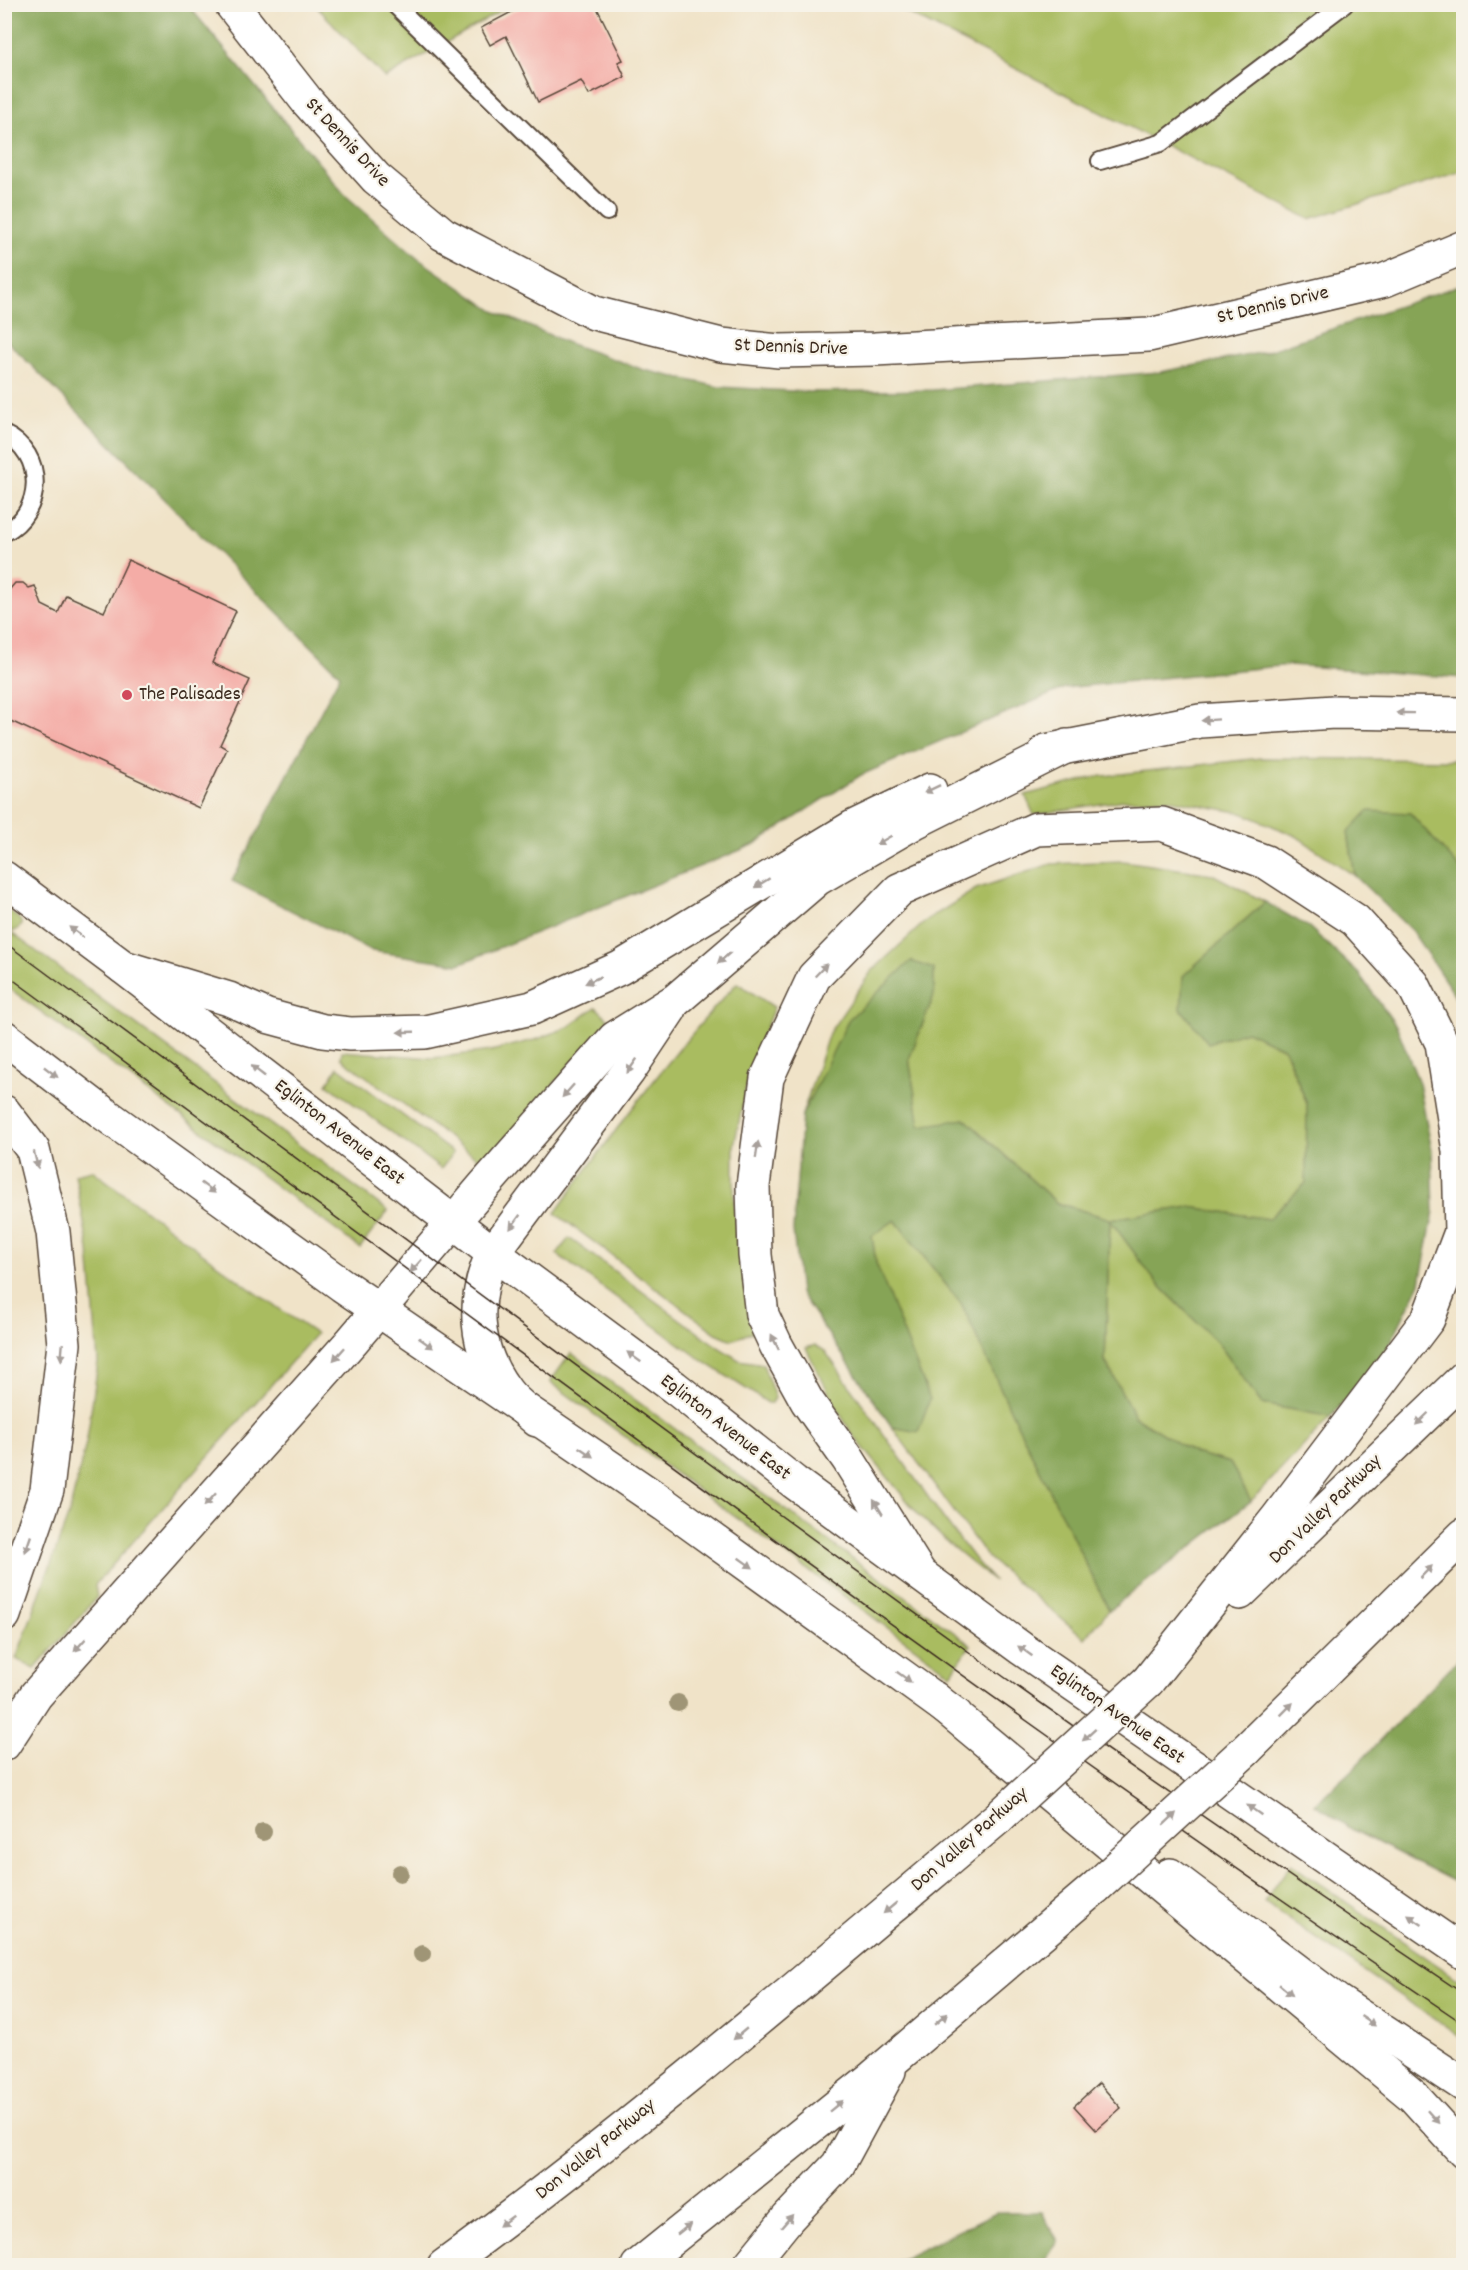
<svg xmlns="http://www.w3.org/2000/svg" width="1468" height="2270" viewBox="0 0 1468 2270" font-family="Dekko,sans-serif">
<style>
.green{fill:#a9bc60;stroke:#72733f;stroke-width:1.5}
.forest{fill:#86a456;stroke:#60673a;stroke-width:1.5}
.building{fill:#f4aca6}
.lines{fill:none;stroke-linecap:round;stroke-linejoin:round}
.service-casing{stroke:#564638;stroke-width:20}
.tertiary-casing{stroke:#564638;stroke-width:36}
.primary-casing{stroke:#564638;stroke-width:36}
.motorway-casing{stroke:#564638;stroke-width:36}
.service{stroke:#fff;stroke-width:16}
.tertiary{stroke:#fff;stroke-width:33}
.primary{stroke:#fff;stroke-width:33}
.motorway{stroke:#fff;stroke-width:33}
.tram{stroke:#3b2a1e;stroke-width:1.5}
.motorway-bridge-casing{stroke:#564638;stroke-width:36;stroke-linecap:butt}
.motorway-bridge{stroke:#fff;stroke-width:33}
.tree{fill:#9f9576}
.oneway{fill:#a79f9a}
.poi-dot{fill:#d1495b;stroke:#f7f3e8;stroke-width:2}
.labels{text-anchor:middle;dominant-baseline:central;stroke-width:4.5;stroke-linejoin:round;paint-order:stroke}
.street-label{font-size:20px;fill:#3b2a1e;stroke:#f7f3e8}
.poi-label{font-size:20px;fill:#3b2a1e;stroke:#f7f3e8;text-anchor:start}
</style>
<rect width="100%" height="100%" fill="#f7f3e8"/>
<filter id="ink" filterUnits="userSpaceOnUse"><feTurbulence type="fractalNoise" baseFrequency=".0167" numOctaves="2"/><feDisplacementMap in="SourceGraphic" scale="12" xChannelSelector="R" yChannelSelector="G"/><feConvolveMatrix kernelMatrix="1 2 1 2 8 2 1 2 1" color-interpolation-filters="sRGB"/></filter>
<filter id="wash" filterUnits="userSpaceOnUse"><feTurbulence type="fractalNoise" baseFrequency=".008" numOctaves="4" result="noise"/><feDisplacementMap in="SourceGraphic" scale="24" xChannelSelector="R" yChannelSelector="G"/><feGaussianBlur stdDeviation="1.35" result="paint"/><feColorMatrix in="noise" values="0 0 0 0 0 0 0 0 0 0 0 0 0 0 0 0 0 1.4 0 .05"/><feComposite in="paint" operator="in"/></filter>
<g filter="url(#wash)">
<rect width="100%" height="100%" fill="#f0e3c8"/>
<!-- green -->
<g class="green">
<polygon points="315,5 511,5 385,78"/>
<polygon points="892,5 1463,5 1463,172 1309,219"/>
<polygon points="1261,758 1463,760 1463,872 1410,813 1348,832 1355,876 1296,836 1242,813 1168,799 1124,800 1034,815 1025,795 1095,777"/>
<polygon points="1123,861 1212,874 1265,902 1183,976 1208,1043 1247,1031 1284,1049 1307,1104 1306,1183 1268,1219 1190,1207 1111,1219 1156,1282 1218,1343 1262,1404 1331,1417 1251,1501 1230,1463 1194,1453 1135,1417 1105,1360 1110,1219 1057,1203 965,1119 920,1127 909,1059 934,995 802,1115 829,1033 871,972 927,920 976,889 1051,864"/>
<polygon points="5,907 20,920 22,925 15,931 9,931 388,1211 360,1248 5,985"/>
<path d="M737,983l37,24 -24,61 -16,78v58l8,65 13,62 -23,9 -16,-7 -161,-120c58,-80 115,-158 182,-230z"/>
<polygon points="596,1007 609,1020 485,1164 341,1058 342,1051 433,1058 491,1051 538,1039 568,1027"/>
<polygon points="338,1067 453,1153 441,1169 327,1084"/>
<polygon points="92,1170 249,1288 316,1334 95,1585 97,1597 35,1669 16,1659 69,1514 87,1439 98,1362 89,1250 75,1174"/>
<polygon points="895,1220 962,1305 1017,1424 1109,1610 1085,1638 988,1558 892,1427 918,1431 876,1263 872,1236"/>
<polygon points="569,1238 718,1347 739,1360 763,1364 775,1398 772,1403 768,1403 703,1361 557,1254"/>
<polygon points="815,1345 825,1351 943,1518 975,1560 994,1581 950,1545 918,1514 852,1434 836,1407 806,1348"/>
<polygon points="571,1353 971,1645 951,1674 550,1382"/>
<polygon points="1291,1864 1463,1983 1463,2039 1264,1902"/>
</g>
<!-- forest -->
<g class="forest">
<polygon points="4,5 188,5 345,195 417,258 494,311 568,343 644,370 719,387 811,392 933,390 1160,372 1265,352 1463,284 1463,678 1290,665 1065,688 861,775 753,845 459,964 372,951 232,881 340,675 5,339"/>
<polygon points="1368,811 1410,813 1463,872 1463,1016 1454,994 1412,931 1355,876 1348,832"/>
<polygon points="1265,902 1309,927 1359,974 1397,1027 1419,1083 1432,1151 1434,1211 1420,1283 1388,1348 1331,1417 1262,1404 1218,1343 1156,1282 1110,1220 1105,1361 1135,1417 1194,1453 1230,1463 1251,1501 1109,1610 1017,1424 962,1305 895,1220 872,1236 876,1263 930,1399 918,1432 892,1427 800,1293 793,1230 802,1115 849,1019 911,961 934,969 934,995 909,1059 920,1126 965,1119 1057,1203 1110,1219 1190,1207 1268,1219 1306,1183 1307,1104 1285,1049 1247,1031 1208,1043 1181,1009 1183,976"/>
<polygon points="1463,1654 1463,1886 1353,1830 1315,1804 1354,1768"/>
<polygon points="996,2212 1042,2212 1058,2242 1042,2264 890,2265"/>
</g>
<g id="blocks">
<!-- building -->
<g class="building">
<polygon points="527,4 595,4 623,60 618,62 625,77 589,95 581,81 538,102 506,36 490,45 481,28"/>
<polygon points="128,560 236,611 212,663 250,680 220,745 227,749 199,808 4,718 4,596 9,595 9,590 15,583 23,583 29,588 35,586 42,605 58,613 66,595 104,612"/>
<polygon points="1099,2083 1121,2108 1096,2130 1074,2106"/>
</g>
</g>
</g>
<g filter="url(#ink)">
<use href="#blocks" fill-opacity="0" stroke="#564638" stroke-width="1.5"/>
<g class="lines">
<defs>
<g id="service">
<polyline points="394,4 607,212"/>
<polyline points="1100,161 1161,143 1345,4"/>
<path d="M4,434c42,19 40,79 0,99"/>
</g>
<polyline id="tertiary" points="231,4 307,101 376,178 443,234 594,313 721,345 779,351 875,349 1149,335 1385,280 1464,247"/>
<g id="primary">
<polyline points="4,878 123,967 493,1253 674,1387 794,1482 1022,1649 1464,1953"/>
<polyline points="4,1037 102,1112 342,1285 665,1505 956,1715"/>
<polyline points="1170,1875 1337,2001 1464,2085"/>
</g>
<g id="motorway">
<polyline points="1046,751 1200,721 1334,712 1464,714"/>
<polyline points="123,967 229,999 267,1016 323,1031 350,1034 425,1032 532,1008 620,968 853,827 930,790"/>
<polyline points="4,1112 33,1150 53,1232 64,1344 47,1490 4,1615"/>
<path d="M537,1420c-10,-9 -23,-18 -31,-29 -32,-43 -35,-90 -13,-138l135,-181 42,-63"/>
<polyline points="920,1574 848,1459 807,1401 776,1345 762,1315 755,1255 753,1186 767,1078 814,977 899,890 1036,829 1162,824 1266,862 1355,920 1413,984 1442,1043 1459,1151 1461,1232 1428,1319 1278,1517 1148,1681"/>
<polyline points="1240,1593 1464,1378"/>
<polyline points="934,1698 1413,2096 1464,2152"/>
<polyline points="4,1744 36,1695 352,1341 484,1186 615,1038 676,1000 817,879 915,822 1067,746"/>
<polyline points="1246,1750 1464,1535"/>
<path d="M444,2266c192,-140 373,-296 555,-449"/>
<polyline points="638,2266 873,2077 1096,1887"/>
<polyline points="749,2266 788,2218 838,2165 889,2071"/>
</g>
</defs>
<!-- service casing -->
<use href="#service" class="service-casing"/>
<!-- tertiary casing -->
<use href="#tertiary" class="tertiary-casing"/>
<!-- primary casing -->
<use href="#primary" class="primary-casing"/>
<!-- motorway casing -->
<use href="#motorway" class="motorway-casing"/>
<!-- service -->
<use href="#service" class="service"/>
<!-- tertiary -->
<use href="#tertiary" class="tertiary"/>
<!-- primary -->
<use href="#primary" class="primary"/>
<!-- motorway -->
<use href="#motorway" class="motorway"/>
<!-- tram -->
<g class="tram">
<path d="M4,942c320,236 638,475 961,707 164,118 331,232 499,345"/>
<path d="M4,973c484,355 962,716 1460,1051"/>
</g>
<defs>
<g id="motorway-bridge">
<polyline points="999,1817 1148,1681"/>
<polyline points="1096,1887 1246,1750"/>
</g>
</defs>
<!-- motorway-bridge casing -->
<use href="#motorway-bridge" class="motorway-bridge-casing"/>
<!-- motorway-bridge -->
<use href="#motorway-bridge" class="motorway-bridge"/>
</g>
<!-- trees -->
<g class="tree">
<circle cx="678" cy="1703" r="9"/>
<circle cx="263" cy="1832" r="9"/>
<circle cx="400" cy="1873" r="9"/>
<circle cx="422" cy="1954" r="9"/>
</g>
<!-- one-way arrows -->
<defs><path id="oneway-solid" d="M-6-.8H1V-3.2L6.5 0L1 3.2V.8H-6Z" transform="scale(1.5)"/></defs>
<g class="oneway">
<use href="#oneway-solid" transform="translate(1405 713) rotate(-179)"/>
<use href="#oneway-solid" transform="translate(1210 720) rotate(176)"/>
<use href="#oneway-solid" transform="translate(932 789) rotate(154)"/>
<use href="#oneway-solid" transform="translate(884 840) rotate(150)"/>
<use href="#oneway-solid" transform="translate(762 883) rotate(148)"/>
<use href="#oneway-solid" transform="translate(76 932) rotate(-143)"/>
<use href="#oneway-solid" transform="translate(724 958) rotate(139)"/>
<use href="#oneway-solid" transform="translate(821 970) rotate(-46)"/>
<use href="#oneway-solid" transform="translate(593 980) rotate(156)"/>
<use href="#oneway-solid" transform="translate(406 1032) rotate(178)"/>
<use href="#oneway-solid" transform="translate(632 1066) rotate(125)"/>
<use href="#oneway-solid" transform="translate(258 1071) rotate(-142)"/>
<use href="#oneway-solid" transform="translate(51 1072) rotate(38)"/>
<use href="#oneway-solid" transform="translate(568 1091) rotate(132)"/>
<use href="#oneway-solid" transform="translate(757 1150) rotate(-82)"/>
<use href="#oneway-solid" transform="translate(36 1160) rotate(76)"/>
<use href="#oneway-solid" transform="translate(208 1188) rotate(36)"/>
<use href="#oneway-solid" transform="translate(515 1222) rotate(126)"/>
<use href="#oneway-solid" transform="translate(416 1266) rotate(131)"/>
<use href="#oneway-solid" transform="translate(775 1342) rotate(-116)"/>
<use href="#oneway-solid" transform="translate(426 1343) rotate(35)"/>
<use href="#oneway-solid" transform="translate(62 1352) rotate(95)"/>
<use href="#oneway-solid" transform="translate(339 1354) rotate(132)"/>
<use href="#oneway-solid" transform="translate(634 1357) rotate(-144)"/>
<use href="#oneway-solid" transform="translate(1422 1419) rotate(136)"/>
<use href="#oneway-solid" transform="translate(586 1452) rotate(34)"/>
<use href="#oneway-solid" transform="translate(210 1500) rotate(132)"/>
<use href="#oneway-solid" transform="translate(878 1507) rotate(-122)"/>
<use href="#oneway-solid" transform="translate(28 1544) rotate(109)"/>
<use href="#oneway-solid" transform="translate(746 1563) rotate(35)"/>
<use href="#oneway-solid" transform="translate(1426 1572) rotate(-45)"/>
<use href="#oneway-solid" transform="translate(80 1645) rotate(132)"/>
<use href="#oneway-solid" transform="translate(1025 1651) rotate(-145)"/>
<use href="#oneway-solid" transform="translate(904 1677) rotate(36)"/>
<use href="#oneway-solid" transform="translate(1287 1709) rotate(-45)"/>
<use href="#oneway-solid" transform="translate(1089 1735) rotate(138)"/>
<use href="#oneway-solid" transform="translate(1254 1810) rotate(-145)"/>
<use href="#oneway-solid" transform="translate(1170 1819) rotate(-43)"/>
<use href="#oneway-solid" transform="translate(890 1908) rotate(140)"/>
<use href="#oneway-solid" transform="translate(1415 1920) rotate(-146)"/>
<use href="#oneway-solid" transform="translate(1286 1990) rotate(40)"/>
<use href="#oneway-solid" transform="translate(941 2019) rotate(-40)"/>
<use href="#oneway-solid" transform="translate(1368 2021) rotate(34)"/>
<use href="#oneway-solid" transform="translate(740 2034) rotate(140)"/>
<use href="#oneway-solid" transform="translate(836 2106) rotate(-39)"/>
<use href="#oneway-solid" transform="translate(1433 2117) rotate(48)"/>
<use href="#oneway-solid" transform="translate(506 2221) rotate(144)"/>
<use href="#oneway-solid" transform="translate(787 2221) rotate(-49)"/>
<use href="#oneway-solid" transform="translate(684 2229) rotate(-39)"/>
</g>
</g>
<!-- markers -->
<circle class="poi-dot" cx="127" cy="695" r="6"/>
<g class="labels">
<!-- street labels -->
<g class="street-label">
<text transform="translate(347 143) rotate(47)">St Dennis Drive</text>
<text transform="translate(1273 306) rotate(-13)">St Dennis Drive</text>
<text transform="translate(791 348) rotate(2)">St Dennis Drive</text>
<text transform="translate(339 1133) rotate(38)">Eglinton Avenue East</text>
<text transform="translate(725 1428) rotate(38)">Eglinton Avenue East</text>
<text transform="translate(1326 1510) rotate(-44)">Don Valley Parkway</text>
<text transform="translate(1117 1715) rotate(35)">Eglinton Avenue East</text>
<text transform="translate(970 1840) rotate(-41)">Don Valley Parkway</text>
<text transform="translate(596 2150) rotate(-39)">Don Valley Parkway</text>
</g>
<!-- poi labels -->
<g class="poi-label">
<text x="139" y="695">The Palisades</text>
</g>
</g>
<!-- margin -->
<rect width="1468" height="2270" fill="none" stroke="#f7f3e8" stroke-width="24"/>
</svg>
